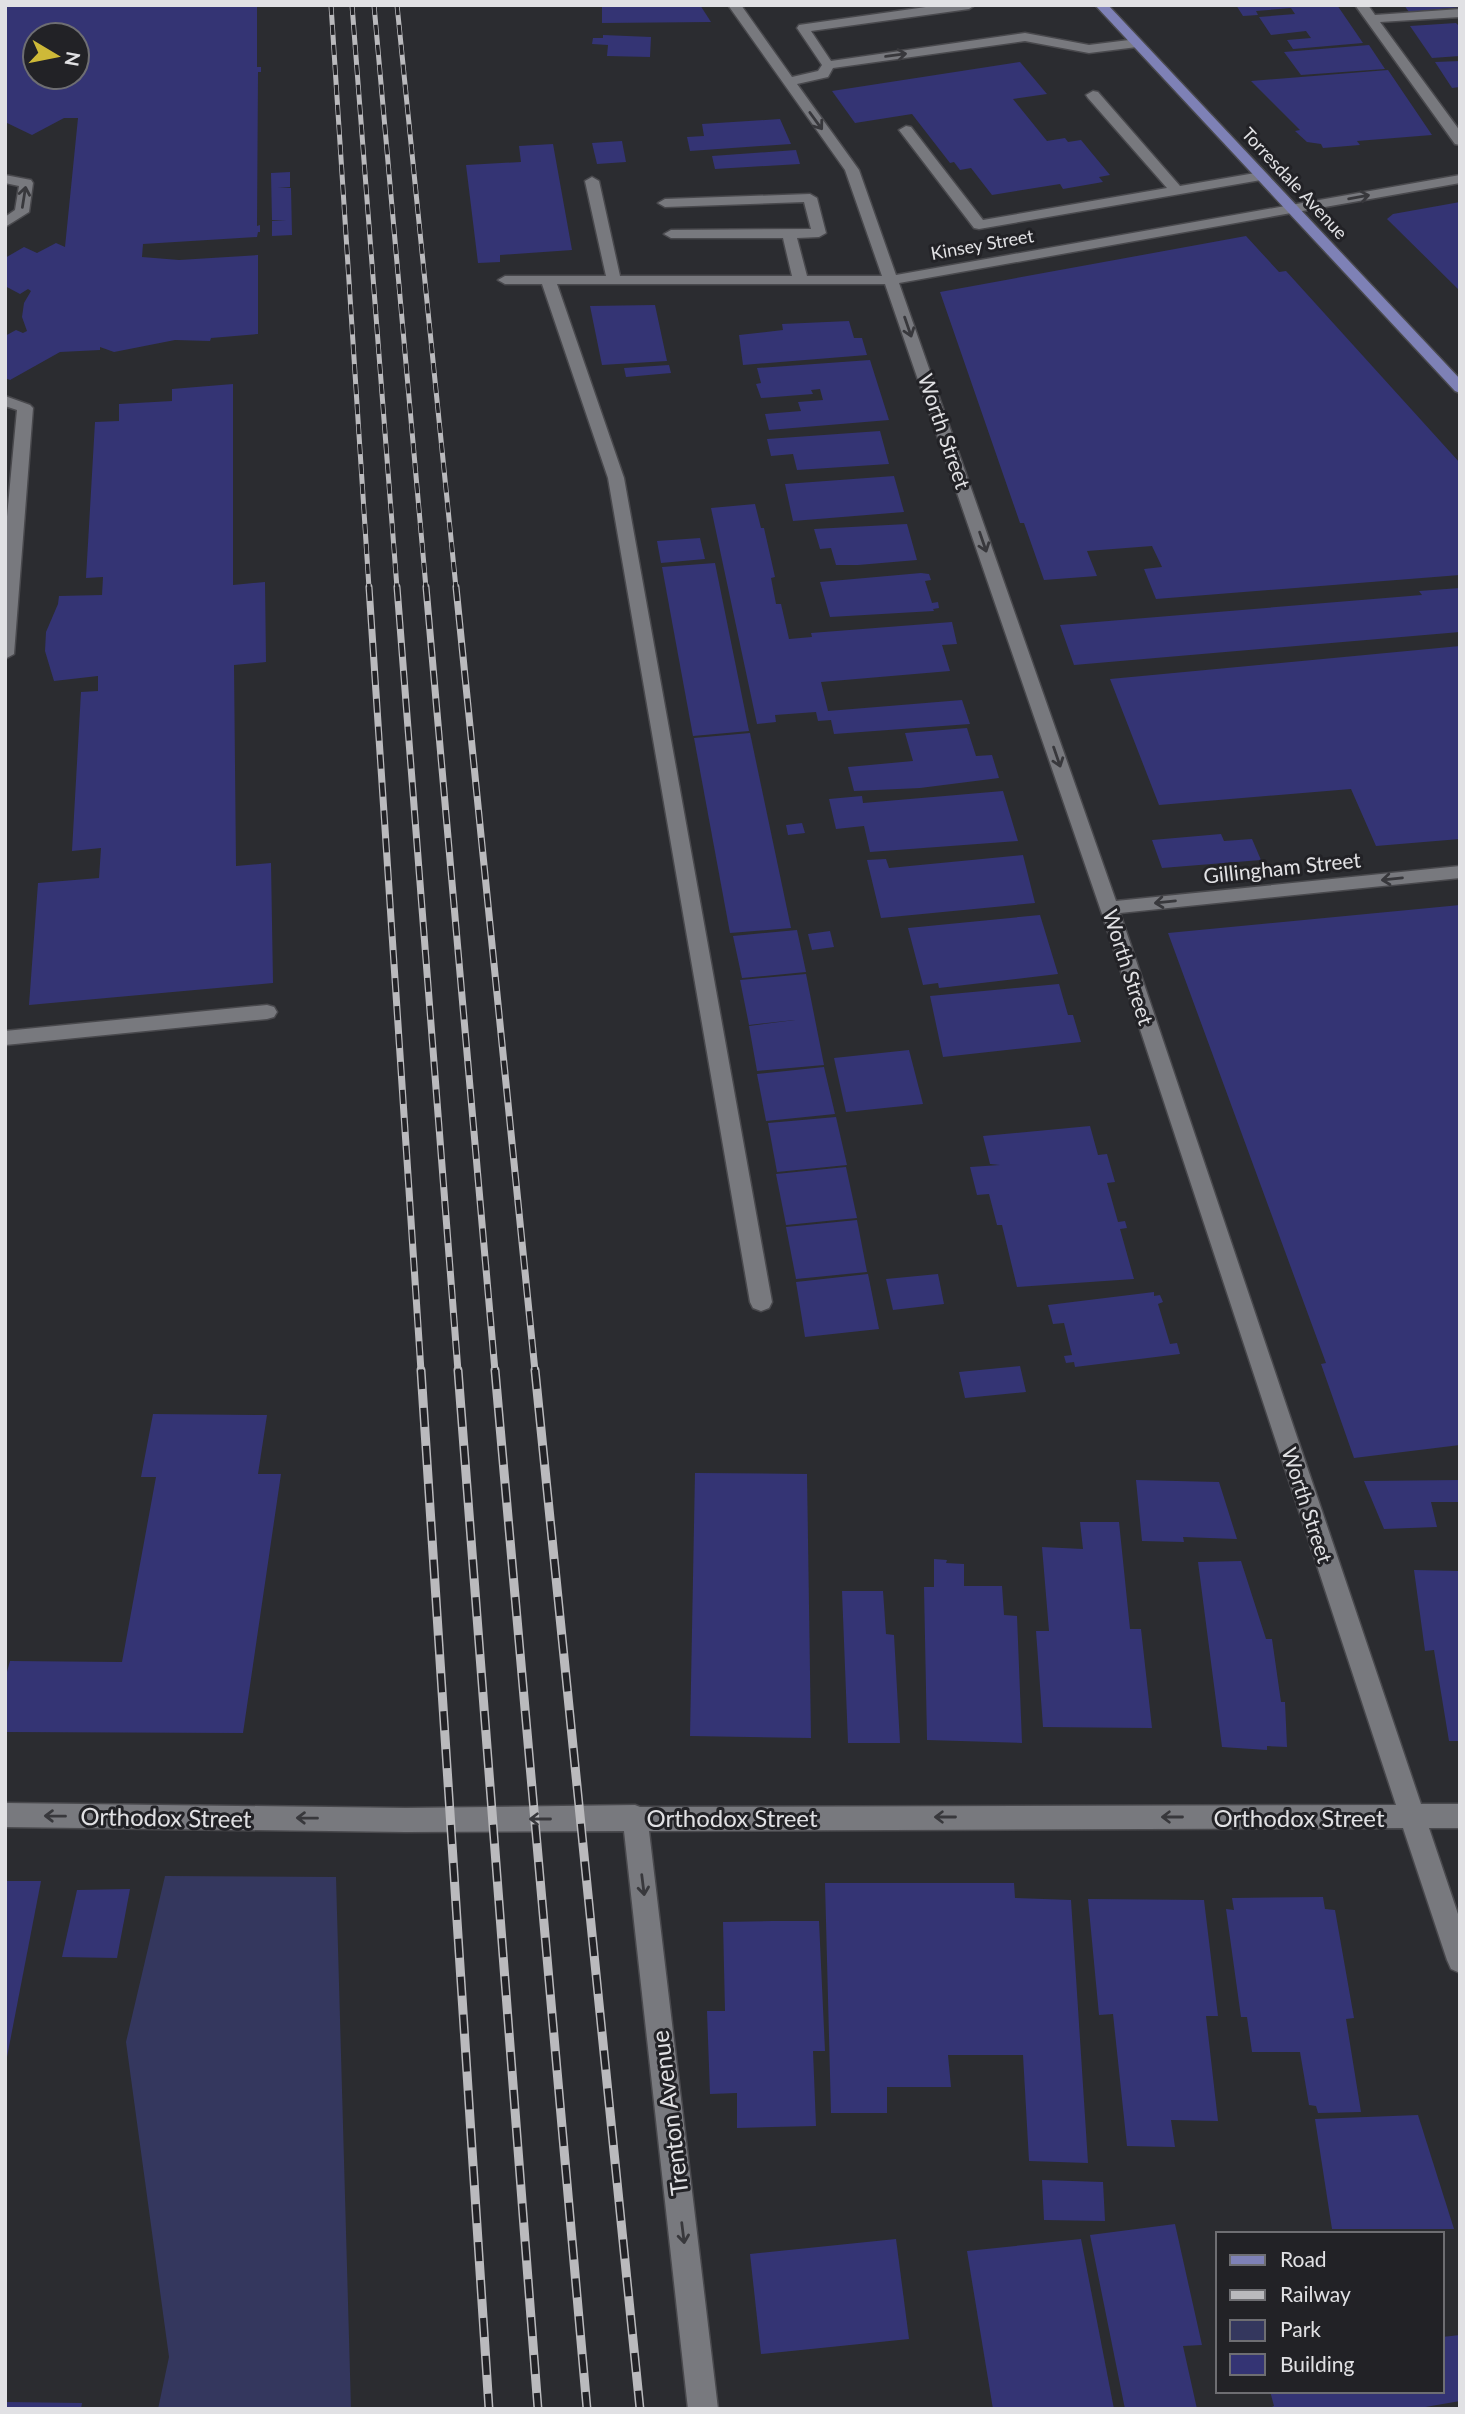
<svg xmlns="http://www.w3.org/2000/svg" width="1465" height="2414" viewBox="0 0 1465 2414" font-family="Lato,sans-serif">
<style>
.green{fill:#34375e}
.building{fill:#343474;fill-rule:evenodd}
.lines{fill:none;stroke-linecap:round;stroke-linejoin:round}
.minor-casing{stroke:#49494d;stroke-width:3}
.major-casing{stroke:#49494d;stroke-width:3}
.minor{fill:#78797e;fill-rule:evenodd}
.major{fill:#7e81b6;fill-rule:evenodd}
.rail-far2-casing{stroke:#bababd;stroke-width:5}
.rail-far1-casing{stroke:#bababd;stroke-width:7}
.rail-casing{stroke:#bababd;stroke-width:9}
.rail-far2{stroke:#222226;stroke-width:3.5;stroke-dasharray:10;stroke-linecap:butt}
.rail-far1{stroke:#222226;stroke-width:4.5;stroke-dasharray:14;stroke-linecap:butt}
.rail{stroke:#222226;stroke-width:6;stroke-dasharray:19;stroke-linecap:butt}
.oneway{stroke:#38383c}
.labels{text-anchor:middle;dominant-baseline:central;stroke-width:6;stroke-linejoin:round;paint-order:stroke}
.far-street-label{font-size:18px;fill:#e1e1e4;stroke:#222226}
.street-label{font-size:21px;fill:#e1e1e4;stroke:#222226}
.near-street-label{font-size:24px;fill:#e1e1e4;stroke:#222226}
</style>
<rect width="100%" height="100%" fill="#2b2c30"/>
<!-- green -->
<polygon class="green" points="165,1876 336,1877 351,2409 158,2409 169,2357 126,2042"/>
<!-- building -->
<g class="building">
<path d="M5,5h252v62h4v5h-3l-1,154 3,-1v7h-2l-1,5 -114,7 -1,13 37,3 79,-5v79l-47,4 -1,3 -35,-1 -61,12 -14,-5v3l-40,2 -50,28 -5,-2v-42l11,-6 7,3 4,-2 -5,-14 2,-14 7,-12 -3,-2 -8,5 -15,-8v-28l19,-11 13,6 19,-10 9,4 13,-129h-14l-32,17 -27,-13zM35,35h42v42h-42z"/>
<polygon points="602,5 700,5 711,22 602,23"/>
<polygon points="1236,5 1337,5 1363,43 1293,49 1287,40 1311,38 1306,31 1271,35 1259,17 1295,14 1291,8 1256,11 1258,15 1243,16"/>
<polygon points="1404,5 1460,5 1460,7 1409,12"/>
<polygon points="1456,23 1460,27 1460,56 1432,58 1410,26"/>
<polygon points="603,35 651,37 650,57 607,56 608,45 592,44 593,38 603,38"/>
<polygon points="1369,45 1385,69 1301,75 1284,52"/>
<polygon points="1460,61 1460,87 1452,88 1435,62"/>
<polygon points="1020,62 1047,94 1013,99 1047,141 1065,138 1068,142 1081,140 1110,175 1099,177 1103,182 1063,189 1060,184 992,195 971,168 960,170 954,162 950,163 912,114 855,123 832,91"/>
<polygon points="1388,70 1432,135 1357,141 1360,145 1323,148 1321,144 1307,142 1295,131 1300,130 1251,81"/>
<polygon points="780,119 791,144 690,151 687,137 704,136 702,124"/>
<polygon points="622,141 626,162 597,164 592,143"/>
<polygon points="553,144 572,250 500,255 500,262 478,263 466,165 521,162 519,146"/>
<polygon points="796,150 800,164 715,169 712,156"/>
<polygon points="290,172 290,187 278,188 291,188 292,235 272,236 272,221 286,220 272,220 271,173"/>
<polygon points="1460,202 1460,291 1387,219 1393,214"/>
<polygon points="1246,236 1279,272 1286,271 1460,463 1460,575 1156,599 1144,569 1162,567 1152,546 1087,551 1097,576 1044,580 1024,523 1020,523 940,292"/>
<polygon points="655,305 667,361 602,365 590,306"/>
<polygon points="849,321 854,338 862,338 867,355 743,365 739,335 783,330 782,324"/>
<polygon points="870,360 889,420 769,430 765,414 801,411 798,402 823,400 820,389 811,390 813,394 761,398 756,384 761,383 757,368"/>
<polygon points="669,365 671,373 626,377 624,368"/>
<polygon points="233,384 233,585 265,582 266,662 234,665 236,866 271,863 273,983 29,1005 38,883 99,878 101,848 72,851 81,692 98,691 98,676 54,681 45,651 46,632 58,604 59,596 102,595 103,577 86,578 95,422 119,421 119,404 172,401 172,389"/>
<polygon points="880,431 889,464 797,470 793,454 771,456 767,439"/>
<polygon points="894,476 904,512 793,521 785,484"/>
<polygon points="755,504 761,528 764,528 775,577 771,578 776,604 781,604 789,639 812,637 811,633 952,622 957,644 942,645 950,671 821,682 828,711 962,700 970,724 834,734 831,720 818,721 816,712 775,715 776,722 757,724 711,508"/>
<polygon points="907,524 917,560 858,565 836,565 831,548 820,549 814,529"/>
<polygon points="700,538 705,559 661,563 657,541"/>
<polygon points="715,563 749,731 693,736 662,567"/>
<polygon points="921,573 929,574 931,580 925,581 932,603 938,602 939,608 933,609 934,611 830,617 820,582"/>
<polygon points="1460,588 1460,632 1074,665 1060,625 1422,595 1419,591"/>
<polygon points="1460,646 1460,839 1376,846 1351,789 1159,805 1110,679"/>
<polygon points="967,728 976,756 992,755 999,778 920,788 854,791 848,767 913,761 905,733"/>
<polygon points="750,733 791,928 730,933 694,738"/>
<polygon points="1003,791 1018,841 870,852 864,826 836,829 829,799 862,796 863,803"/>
<polygon points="802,823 805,833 788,835 786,825"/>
<polygon points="1221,834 1224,841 1252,839 1261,860 1162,868 1152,840"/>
<polygon points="1023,855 1035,903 881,918 867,860 886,859 889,868"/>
<polygon points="1460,905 1460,1445 1354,1458 1321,1364 1326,1363 1168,933"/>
<polygon points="1040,915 1058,974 939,988 938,983 923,985 908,928"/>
<polygon points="797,930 806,972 742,978 733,936"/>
<polygon points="830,931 834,947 812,950 808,934"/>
<polygon points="806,974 824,1065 757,1071 749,1026 795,1020 749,1025 740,980"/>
<polygon points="1059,984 1068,1015 1073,1015 1081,1042 943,1057 930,996"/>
<polygon points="909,1050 923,1104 846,1112 834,1058"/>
<polygon points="824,1067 835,1114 766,1121 757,1074"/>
<polygon points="836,1117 847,1165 777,1172 768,1123"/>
<polygon points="1090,1126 1098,1155 1107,1154 1115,1182 1107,1183 1118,1222 1125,1221 1127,1228 1120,1229 1134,1279 1017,1287 1002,1225 997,1225 989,1194 977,1195 970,1167 1000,1165 990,1164 983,1136"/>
<polygon points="846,1167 857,1218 786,1225 776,1174"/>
<polygon points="857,1220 867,1272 796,1279 786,1227"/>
<polygon points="868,1274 879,1329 805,1337 796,1282"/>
<polygon points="938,1274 944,1304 893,1310 886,1279"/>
<polygon points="1154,1292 1154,1296 1160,1295 1163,1302 1158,1304 1170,1344 1177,1343 1180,1354 1075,1367 1074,1362 1066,1363 1064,1356 1072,1355 1064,1323 1053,1324 1048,1305"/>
<polygon points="1020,1366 1026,1392 965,1398 959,1372"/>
<polygon points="153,1414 267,1415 258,1474 281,1474 243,1733 5,1732 5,1679 10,1661 122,1662 156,1477 141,1477"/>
<polygon points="695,1473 807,1474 811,1738 690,1736"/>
<polygon points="1136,1480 1219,1482 1237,1539 1183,1537 1184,1542 1142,1541"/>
<polygon points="1460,1480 1460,1502 1431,1502 1437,1527 1384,1529 1364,1481"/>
<polygon points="1080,1522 1119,1522 1130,1629 1141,1629 1152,1728 1043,1727 1036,1631 1049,1631 1042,1547 1083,1549"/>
<polygon points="934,1559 947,1560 946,1563 964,1564 964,1586 1002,1586 1004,1615 1017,1616 1022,1743 927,1740 924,1587 934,1587"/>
<polygon points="1241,1561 1266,1639 1272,1639 1281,1702 1285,1702 1287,1747 1267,1746 1267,1750 1222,1747 1198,1562"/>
<polygon points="1414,1570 1460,1571 1460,1741 1449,1741 1434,1650 1425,1651"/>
<polygon points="842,1591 883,1591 886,1634 894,1635 900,1743 848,1743"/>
<polygon points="5,1881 41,1881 7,2057 5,2057"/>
<polygon points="825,1883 1014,1883 1015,1898 1071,1900 1088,2163 1029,2161 1023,2055 948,2055 951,2087 887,2087 887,2113 831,2113"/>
<polygon points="130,1889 117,1958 62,1957 77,1890"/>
<polygon points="1323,1897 1325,1909 1335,1910 1354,2018 1346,2019 1361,2112 1318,2113 1316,2106 1309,2105 1300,2052 1252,2052 1247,2017 1241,2017 1226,1909 1234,1910 1232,1898"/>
<polygon points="1088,1899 1204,1900 1218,2016 1206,2016 1218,2121 1171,2120 1175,2147 1127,2146 1113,2014 1099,2015"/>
<polygon points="772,1921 819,1921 825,2051 813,2051 816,2126 737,2128 737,2093 710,2094 707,2011 725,2011 723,1922"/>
<polygon points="1418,2115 1454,2229 1332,2229 1315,2119"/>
<polygon points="1042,2180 1103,2182 1105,2221 1044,2220"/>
<polygon points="1175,2224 1202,2345 1183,2346 1197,2409 1125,2409 1090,2235"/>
<polygon points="896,2239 909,2339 761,2354 750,2254"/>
<polygon points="1081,2239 1114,2409 993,2409 967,2251"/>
<polygon points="1460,2335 1460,2401 1414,2409 1268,2409 1274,2406 1270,2391 1442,2391 1442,2337"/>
<polygon points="5,2402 82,2403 81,2409 5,2409"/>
</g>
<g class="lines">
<defs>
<g id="minor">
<polygon points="728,5 741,5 792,77 818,71 822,65 797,28 799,25 940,5 975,5 969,9 811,31 831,61 1025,33 1089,45 1137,39 1143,43 1137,47 1089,53 1025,41 833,68 828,77 797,84 859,170 896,275 1460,175 1460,183 899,283 1116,901 1460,866 1460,878 1120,913 1421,1804 1460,1804 1460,1828 1429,1828 1460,1920 1460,1973 1451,1969 1447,1960 1403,1828 649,1831 718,2409 688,2409 624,1831 406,1832 5,1827 5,1803 406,1808 635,1805 640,1807 1396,1805 1100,908 885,284 557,284 624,478 772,1302 769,1308 761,1311 753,1308 750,1302 608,478 542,284 505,284 498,280 505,276 606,276 585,181 592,177 599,181 620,276 792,276 783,238 671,238 664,234 671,230 811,229 804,202 665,207 658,203 665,199 810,194 817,198 826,233 819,237 797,238 807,276 882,276 845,170"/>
<polygon points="1355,5 1368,5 1375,15 1460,9 1460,17 1380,22 1460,131 1460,145 1455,144"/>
<polygon points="1093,91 1098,92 1180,186 1261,172 1268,176 1261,180 979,229 974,228 899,130 906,126 911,127 983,220 1167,188 1088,98 1086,95"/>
<polygon points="5,175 31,180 33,183 29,212 5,227 5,217 15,210 19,186 5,183"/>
<polygon points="5,396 30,405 33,408 14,654 5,659 5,538 17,410 5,406"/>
<polygon points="267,1005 274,1007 277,1012 274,1017 267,1019 5,1045 5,1031"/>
</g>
<polygon id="major" points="1095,5 1108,5 1460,379 1460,393 1455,391"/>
</defs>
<!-- minor casing -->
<use href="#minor" class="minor-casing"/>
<!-- major casing -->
<use href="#major" class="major-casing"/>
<!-- minor -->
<use href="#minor" class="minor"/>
<!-- major -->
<use href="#major" class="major"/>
<defs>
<g id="rail-far2">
<polyline points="331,5 369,588"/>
<polyline points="352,5 397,588"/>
<polyline points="374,5 426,588"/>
<polyline points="397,5 456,588"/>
</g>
<g id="rail-far1">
<polyline points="369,587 421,1371"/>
<polyline points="397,587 458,1371"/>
<polyline points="426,587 495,1371"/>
<polyline points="456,587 535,1371"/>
</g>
<g id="rail">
<polyline points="421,1370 489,2409"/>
<polyline points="458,1370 538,2409"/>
<polyline points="495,1370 587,2409"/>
<polyline points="535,1370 640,2409"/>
</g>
</defs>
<!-- rail-far2 casing -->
<use href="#rail-far2" class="rail-far2-casing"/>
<!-- rail-far1 casing -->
<use href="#rail-far1" class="rail-far1-casing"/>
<!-- rail casing -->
<use href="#rail" class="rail-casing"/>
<!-- rail-far2 -->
<use href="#rail-far2" class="rail-far2"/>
<!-- rail-far1 -->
<use href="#rail-far1" class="rail-far1"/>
<!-- rail -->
<use href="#rail" class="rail"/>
</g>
<!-- one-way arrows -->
<defs><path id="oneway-shaft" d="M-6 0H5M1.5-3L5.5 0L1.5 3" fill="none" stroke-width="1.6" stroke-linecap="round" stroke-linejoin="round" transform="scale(1.75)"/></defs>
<g class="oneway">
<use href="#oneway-shaft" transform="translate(896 55) rotate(-8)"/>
<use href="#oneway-shaft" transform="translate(816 121) rotate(54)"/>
<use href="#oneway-shaft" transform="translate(24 197) rotate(-81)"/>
<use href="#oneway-shaft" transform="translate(1359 197) rotate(-10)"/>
<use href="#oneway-shaft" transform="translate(908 327) rotate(71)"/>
<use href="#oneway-shaft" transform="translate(983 542) rotate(71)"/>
<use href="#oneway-shaft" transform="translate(1057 757) rotate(71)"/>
<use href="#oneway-shaft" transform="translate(1392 879) rotate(174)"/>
<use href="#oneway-shaft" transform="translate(1165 902) rotate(174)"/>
<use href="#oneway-shaft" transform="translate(55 1816) rotate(-179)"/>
<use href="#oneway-shaft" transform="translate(945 1817) rotate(180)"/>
<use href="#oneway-shaft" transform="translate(1172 1817) rotate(180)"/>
<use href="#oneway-shaft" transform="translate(307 1818) rotate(-179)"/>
<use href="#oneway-shaft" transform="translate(540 1819) rotate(180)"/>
<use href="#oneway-shaft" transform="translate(643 1885) rotate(83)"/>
<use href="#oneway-shaft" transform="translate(683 2233) rotate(83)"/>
</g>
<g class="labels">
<!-- far-street labels -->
<g class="far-street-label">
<text transform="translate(1295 183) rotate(47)">Torresdale Avenue</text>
<text transform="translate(982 244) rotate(-10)">Kinsey Street</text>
</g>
<!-- street labels -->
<g class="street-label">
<text transform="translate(945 431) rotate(71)">Worth Street</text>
<text transform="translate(1282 867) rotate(-6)">Gillingham Street</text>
<text transform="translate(1129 967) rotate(72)">Worth Street</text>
<text transform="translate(1308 1505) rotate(72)">Worth Street</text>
</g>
<!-- near-street labels -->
<g class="near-street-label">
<text transform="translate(166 1817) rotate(1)">Orthodox Street</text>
<text x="732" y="1817">Orthodox Street</text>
<text x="1299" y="1817">Orthodox Street</text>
<text transform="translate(669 2113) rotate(-97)">Trenton Avenue</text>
</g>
</g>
<!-- border -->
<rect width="1465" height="2414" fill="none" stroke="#e1e1e4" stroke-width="14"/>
<!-- legend -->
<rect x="1216" y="2232" width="228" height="161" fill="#222226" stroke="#6e6e72" stroke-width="2"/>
<rect x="1230" y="2255" width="35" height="10" fill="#7e81b6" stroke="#6e6e72" stroke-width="2"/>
<text x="1280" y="2267" font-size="21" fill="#e1e1e4">Road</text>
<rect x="1230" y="2290" width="35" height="10" fill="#bababd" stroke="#6e6e72" stroke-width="2"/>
<text x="1280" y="2302" font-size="21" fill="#e1e1e4">Railway</text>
<rect x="1230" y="2320" width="35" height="21" fill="#34375e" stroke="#6e6e72" stroke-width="2"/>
<text x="1280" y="2337" font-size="21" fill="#e1e1e4">Park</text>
<rect x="1230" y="2354" width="35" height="21" fill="#343474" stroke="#6e6e72" stroke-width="2"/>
<text x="1280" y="2372" font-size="21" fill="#e1e1e4">Building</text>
<!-- north arrow -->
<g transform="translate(56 56) rotate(100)"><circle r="33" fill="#222226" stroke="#6e6e72" stroke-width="2"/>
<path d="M0-5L12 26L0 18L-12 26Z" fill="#ceb938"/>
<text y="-10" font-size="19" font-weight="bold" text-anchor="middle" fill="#e1e1e4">N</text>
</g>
</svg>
